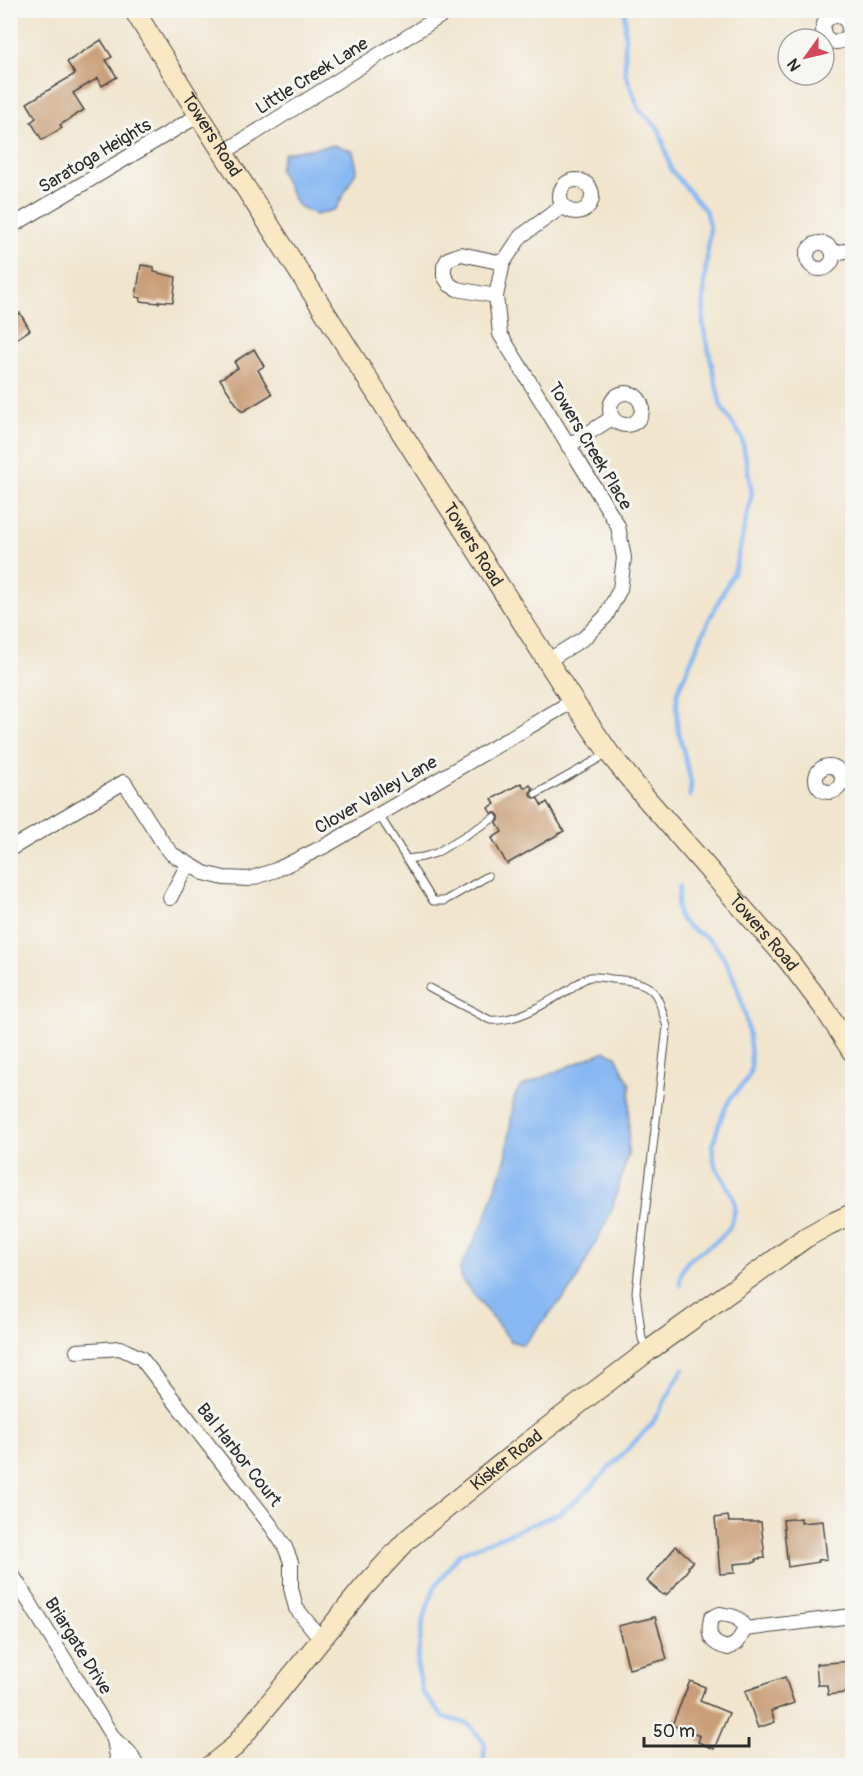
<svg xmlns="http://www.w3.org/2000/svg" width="863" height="1776" viewBox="0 0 863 1776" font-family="Pangolin,sans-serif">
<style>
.water{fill:#88b8f3;stroke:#5a728f;stroke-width:1.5}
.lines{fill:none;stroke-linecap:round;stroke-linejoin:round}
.stream{stroke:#88b8f3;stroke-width:4.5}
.building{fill:#c99e78}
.lane-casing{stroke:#494743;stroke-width:9}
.street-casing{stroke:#494743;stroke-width:16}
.secondary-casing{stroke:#494743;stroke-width:22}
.lane{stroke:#fff;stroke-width:7}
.street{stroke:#fff;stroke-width:14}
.secondary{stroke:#fae7c3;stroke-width:20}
.labels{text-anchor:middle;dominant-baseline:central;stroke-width:6;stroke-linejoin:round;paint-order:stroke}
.street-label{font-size:18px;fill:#2b2b2b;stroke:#f6f6f2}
</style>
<rect width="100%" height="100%" fill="#f6f6f2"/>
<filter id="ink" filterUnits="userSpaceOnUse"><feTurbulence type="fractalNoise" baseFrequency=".0167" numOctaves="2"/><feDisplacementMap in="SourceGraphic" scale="12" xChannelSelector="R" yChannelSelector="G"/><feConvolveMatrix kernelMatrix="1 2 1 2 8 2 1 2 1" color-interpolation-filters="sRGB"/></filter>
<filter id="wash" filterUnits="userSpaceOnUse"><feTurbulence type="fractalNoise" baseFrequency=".008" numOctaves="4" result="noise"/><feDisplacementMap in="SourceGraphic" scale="24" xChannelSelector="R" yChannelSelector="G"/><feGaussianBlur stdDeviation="1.35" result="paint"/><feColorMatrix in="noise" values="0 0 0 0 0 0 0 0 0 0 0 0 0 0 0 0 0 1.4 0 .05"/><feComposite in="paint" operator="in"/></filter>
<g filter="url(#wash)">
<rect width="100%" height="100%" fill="#f1e5cd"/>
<!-- water -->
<g class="water">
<polygon points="335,145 353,151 357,169 336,209 316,215 297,205 279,169 284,153"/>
<polygon points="605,1051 616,1056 630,1085 628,1155 611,1212 574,1285 523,1345 511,1341 462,1280 460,1268 484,1222 506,1158 514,1098 520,1087"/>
</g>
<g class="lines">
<!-- stream -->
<g class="stream">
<polyline points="625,10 625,72 639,109 659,129 671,170 705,210 710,228 704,286 703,325 721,406 742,438 752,493 735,569 708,622 677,693 677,725 691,782 690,796"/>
<path d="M680,1285c-1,-35 36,-33 50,-59 18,-36 -21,-47 -17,-80 2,-12 12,-42 20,-51 9,-10 18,-16 18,-30 0,-37 -13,-91 -36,-120 -10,-12 -28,-14 -36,-28 -4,-9 0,-22 1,-31"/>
<polyline points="483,1766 485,1744 469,1724 443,1717 423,1693 417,1665 423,1620 434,1588 459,1554 560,1513 585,1493 652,1424 683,1369"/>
</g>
</g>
<g id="blocks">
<!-- building -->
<g class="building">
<polygon points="101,40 112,57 106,60 117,77 102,86 98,78 73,93 84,110 60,125 62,128 42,140 31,122 36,118 27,103 75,74 67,62"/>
<polygon points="141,265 154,267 154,272 176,277 173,302 159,301 159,303 140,301 141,298 136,297"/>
<polygon points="20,313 30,330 10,343 10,319"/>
<polygon points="254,349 264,366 258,370 272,394 244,411 241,411 220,379 238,368 234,362"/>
<polygon points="521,783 525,788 530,785 533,789 530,793 531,797 538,799 542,806 547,802 564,831 507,864 492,838 502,832 497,823 499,820 499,816 496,813 491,813 488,808 495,804 492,799"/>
<polygon points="728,1516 729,1522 761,1522 765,1558 756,1559 756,1562 734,1564 735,1573 720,1574 715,1518"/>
<polygon points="801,1518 801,1523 823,1521 827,1559 818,1560 819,1562 788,1567 783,1520"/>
<polygon points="676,1546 693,1561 688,1567 689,1568 674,1587 666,1595 665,1594 663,1595 647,1581"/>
<polygon points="655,1617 667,1659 629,1669 618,1626"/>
<polygon points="852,1661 852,1692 828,1695 827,1685 818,1685 816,1664"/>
<polygon points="785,1677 794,1703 771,1711 775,1722 758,1728 745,1691"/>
<polygon points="690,1681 705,1687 700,1701 729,1713 714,1749 698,1742 700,1736 672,1725"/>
</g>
</g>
</g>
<g filter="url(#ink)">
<use href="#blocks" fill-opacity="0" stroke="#494743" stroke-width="1.5"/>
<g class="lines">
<defs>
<g id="lane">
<polyline points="536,794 607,754"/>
<polyline points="379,815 433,901 444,901 488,876"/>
<polyline points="406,859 423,857 436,853 494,818"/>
<path d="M429,988l61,32c28,2 56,-17 80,-31 5,-4 13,-10 20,-12 6,-1 16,1 22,2 42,3 44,9 55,48l-31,265 6,47 6,11"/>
</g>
<g id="street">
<circle cx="836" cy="29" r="13"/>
<polyline points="223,153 450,10"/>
<circle cx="576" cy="196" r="16"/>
<polyline points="10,227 199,115"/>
<circle cx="820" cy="256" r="13"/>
<polyline points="833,253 852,250"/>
<polyline points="496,296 457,289 450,285 444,276 444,266 448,259 461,254 503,263"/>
<circle cx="626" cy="409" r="16"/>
<polyline points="568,446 612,418"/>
<polyline points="547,661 584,638 606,616 620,589 624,558 618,526 595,488 500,334 496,296 503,263 521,236 563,206"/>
<circle cx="829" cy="779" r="13"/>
<polyline points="10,849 124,782 163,843 172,854 204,873 224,878 249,879 276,870 327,845 573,701"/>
<polyline points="170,898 188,864"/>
<polyline points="77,1351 120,1348 141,1358 272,1527 285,1547 291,1562 291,1588 296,1608 321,1639"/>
<polyline points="10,1571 114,1739 129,1752 137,1766"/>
<path d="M720,1614c14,2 19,2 25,15l-8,14 -9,5c-18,-4 -21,-13 -17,-30z"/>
<polyline points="745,1629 852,1616"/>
<polyline points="114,1739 117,1757 122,1766"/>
</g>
<g id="secondary">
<path id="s1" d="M134,10l65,105 374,586 36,52 36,44 143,163 37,49 27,42"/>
<path id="s2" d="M210,1766l24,-19 129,-159 45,-49 118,-95 122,-93 157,-113 23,-13 24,-11"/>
</g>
</defs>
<!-- lane casing -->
<use href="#lane" class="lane-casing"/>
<!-- street casing -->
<use href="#street" class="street-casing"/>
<!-- secondary casing -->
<use href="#secondary" class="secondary-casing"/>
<!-- lane -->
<use href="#lane" class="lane"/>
<!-- street -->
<use href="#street" class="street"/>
<!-- secondary -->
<use href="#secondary" class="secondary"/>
</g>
</g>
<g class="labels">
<!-- street labels -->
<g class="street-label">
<text transform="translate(312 76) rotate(-32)">Little Creek Lane</text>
<text stroke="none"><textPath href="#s1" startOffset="147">Towers Road</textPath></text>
<text transform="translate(95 156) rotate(-31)">Saratoga Heights</text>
<text transform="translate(590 446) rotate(59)">Towers Creek Place</text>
<text stroke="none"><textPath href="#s1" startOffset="633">Towers Road</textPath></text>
<text transform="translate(376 795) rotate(-30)">Clover Valley Lane</text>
<text stroke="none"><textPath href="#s1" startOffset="1119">Towers Road</textPath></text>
<text transform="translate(239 1455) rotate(52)">Bal Harbor Court</text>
<text stroke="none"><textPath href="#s2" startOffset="428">Kisker Road</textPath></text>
<text transform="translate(78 1646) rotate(58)">Briargate Drive</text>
</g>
</g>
<!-- margin -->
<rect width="863" height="1776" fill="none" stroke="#f6f6f2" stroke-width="36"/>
<!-- north arrow -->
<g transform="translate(806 57) rotate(236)"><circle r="28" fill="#f6f6f2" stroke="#a5a5a2" stroke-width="1.5"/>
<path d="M0-4.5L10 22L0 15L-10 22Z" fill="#d1495b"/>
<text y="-9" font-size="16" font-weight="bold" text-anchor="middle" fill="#2b2b2b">N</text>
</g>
<!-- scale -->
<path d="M644 1737v9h105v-9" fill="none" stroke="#2b2b2b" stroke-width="3"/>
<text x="653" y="1737" font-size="18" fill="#2b2b2b" stroke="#f6f6f2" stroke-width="4.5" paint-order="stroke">50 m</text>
</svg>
